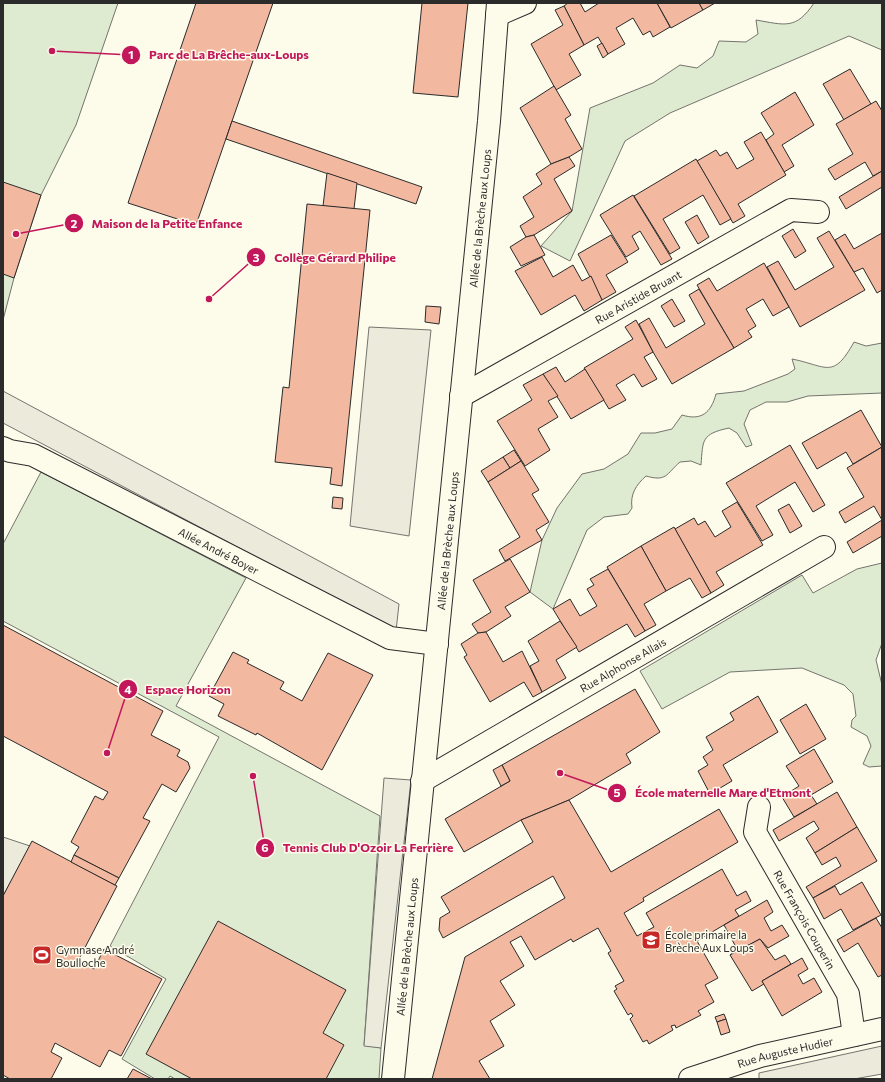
<svg xmlns="http://www.w3.org/2000/svg" width="885" height="1082" viewBox="0 0 885 1082" font-family="Commissioner,sans-serif">
<style>
.green{fill:#deebd1;stroke:#74746e}
.parking{fill:#eceadb;stroke:#74746e}
.building{fill:#f2b8a0;stroke:#2b2b2b}
.lines{fill:none;stroke-linecap:round;stroke-linejoin:round}
.minor-casing{stroke:#2b2b2b;stroke-width:24}
.minor{stroke:#fdfbea;stroke-width:22}
.labels{text-anchor:middle;dominant-baseline:central;stroke-width:3;stroke-linejoin:round;paint-order:stroke}
.street-label{font-size:11px;fill:#2b2b2b;stroke:#fdfbea}
.poi-label{font-size:11px;fill:#2b2b2b;stroke:#fdfbea;text-anchor:start}
.leader{fill:none;stroke:#c2185b;stroke-width:1.5}
.callout-dot{fill:#c2185b;stroke:#fdfbea;stroke-width:1.5}
.mark-label{font-size:12px;text-anchor:middle;font-weight:bold;fill:#fff}
.callout-label{font-size:12px;text-anchor:middle;font-weight:bold;fill:#c2185b;stroke:#fdfbea;stroke-width:3;stroke-linejoin:round;paint-order:stroke}
</style>
<rect width="100%" height="100%" fill="#fdfbea"/>
<!-- green -->
<g class="green">
<polygon points="3,3 118,3 76,125 41,195 14,278 3,320"/>
<path d="M814,3h68v47l-33,-14 -179,77 -45,28 -55,120 -29,-15 31,-35 18,-103 63,-25 27,-18 17,3 16,-12 6,-15 27,1 12,-8 -2,-14c29,5 40,10 58,-17z"/>
<path d="M854,342l12,4 16,-3v50l-74,3 -21,6h-21l-16,8 -6,14 8,21 -6,2 -9,-14 -8,-5c-28,6 -26,12 -28,37l-10,-4 -11,1c-14,12 -13,20 -34,14 -10,9 -16,18 -14,32l-4,6 -24,3 -17,13 -34,79 -23,-17 12,-52 15,-32 25,-34 22,-5 24,-15 13,-21h14l17,-4 10,-14c19,6 29,-2 34,-21l28,-3 44,-17 7,-5 -3,-10c35,7 41,21 62,-17z"/>
<polygon points="41,472 246,578 176,706 380,816 364,1045 381,1048 379,1079 175,1079 170,1076 168,1079 155,1079 122,1059 166,979 110,946 219,737 3,621 3,544"/>
<polygon points="882,563 882,643 876,660 882,685 882,766 869,767 863,764 871,746 867,736 851,727 852,720 856,716 853,694 844,685 802,668 730,672 662,709 640,671 802,575 813,593 857,569"/>
</g>
<!-- parking -->
<g class="parking">
<polygon points="369,327 431,330 409,536 350,526"/>
<polygon points="3,391 399,604 396,631 3,423"/>
<polygon points="384,778 411,780 381,1048 364,1046"/>
<polygon points="3,837 30,846 3,896"/>
<polygon points="882,1046 882,1074 854,1079 759,1079 759,1073"/>
</g>
<!-- building -->
<g class="building">
<polygon points="196,3 273,3 196,225 128,203"/>
<polygon points="422,3 468,3 458,97 413,93"/>
<polygon points="568,3 580,3 585,12 599,3 657,3 670,27 653,37 650,31 643,35 633,18 616,28 625,44 608,54 598,37 584,45 564,6"/>
<polygon points="657,3 699,3 703,10 671,28"/>
<polygon points="699,3 715,3 703,10"/>
<polygon points="564,6 584,45 569,54 581,75 556,90 531,44 563,25 555,10"/>
<polygon points="602,43 608,54 603,58 597,46"/>
<polygon points="850,69 871,104 844,120 823,84"/>
<polygon points="554,86 571,115 565,119 582,149 569,157 551,164 520,108"/>
<polygon points="795,92 814,125 782,145 794,166 784,172 766,140 774,134 761,113"/>
<polygon points="876,101 882,111 882,171 873,176 865,162 835,180 828,169 853,154 836,124"/>
<polygon points="232,121 422,187 416,204 226,139"/>
<polygon points="761,132 786,175 738,204 745,216 733,223 697,161 716,150 720,156 727,152 737,169 754,159 744,142"/>
<polygon points="569,157 575,166 554,179 572,211 534,235 526,237 520,226 534,217 523,197 542,184 536,174 551,164"/>
<polygon points="696,159 731,219 720,225 703,195 663,219 680,248 670,254 634,196"/>
<polygon points="882,171 882,187 846,209 839,197"/>
<polygon points="327,173 357,183 354,209 323,206"/>
<polygon points="3,182 41,195 14,278 3,274"/>
<polygon points="633,195 672,259 661,265 640,231 632,236 639,249 626,257 600,215"/>
<polygon points="307,204 370,210 342,486 330,484 332,468 275,462 283,387 289,388"/>
<polygon points="697,215 709,237 698,244 685,222"/>
<polygon points="793,229 806,251 795,258 782,236"/>
<polygon points="829,231 865,290 800,327 767,267 778,261 795,290 834,267 817,238"/>
<polygon points="882,233 882,290 877,293 863,268 854,272 835,240 845,234 854,249"/>
<polygon points="534,235 545,255 521,266 510,247 526,237"/>
<polygon points="611,235 628,262 606,275 616,292 602,300 578,254"/>
<polygon points="542,257 553,277 573,265 582,281 591,276 602,300 584,311 575,295 541,315 515,271"/>
<polygon points="764,263 789,307 773,316 763,299 746,309 756,326 748,331 752,337 734,348 697,285 709,278 717,291"/>
<polygon points="699,289 734,348 672,384 653,352 639,324 649,318 666,348 705,324 689,295"/>
<polygon points="672,299 685,321 674,327 661,306"/>
<polygon points="426,306 441,307 439,324 425,322"/>
<polygon points="636,320 653,352 644,357 657,379 642,387 634,374 616,385 626,400 609,409 584,368 633,339 625,327"/>
<polygon points="556,367 565,382 585,369 604,400 571,419 543,374"/>
<polygon points="543,374 558,396 548,401 558,417 538,429 550,450 525,466 497,421 532,400 523,385"/>
<polygon points="861,410 882,447 853,464 846,452 817,469 802,443"/>
<polygon points="790,445 825,505 813,512 795,482 756,506 773,535 762,541 726,483"/>
<polygon points="882,447 882,520 874,506 845,523 839,512 864,497 847,468"/>
<polygon points="514,450 521,461 510,468 503,457"/>
<polygon points="503,457 510,468 488,482 481,471"/>
<polygon points="521,461 539,490 532,494 549,522 536,530 542,540 505,561 499,550 520,537 488,482"/>
<polygon points="333,497 343,498 342,509 332,508"/>
<polygon points="737,502 763,545 716,572 724,585 711,593 675,529 694,518 698,525 705,521 715,537 731,527 722,511"/>
<polygon points="789,504 802,526 790,533 778,510"/>
<polygon points="882,520 882,536 853,553 847,542"/>
<polygon points="674,527 711,593 702,598 690,578 666,591 641,546"/>
<polygon points="641,546 666,591 644,604 656,625 645,631 607,567"/>
<polygon points="510,559 530,592 505,607 511,616 486,632 478,633 472,624 491,612 473,580"/>
<polygon points="608,569 645,631 635,637 627,624 579,652 553,609 570,599 580,616 597,606 587,589 594,585 590,579"/>
<polygon points="560,621 577,647 556,660 566,678 542,692 530,666 539,661 528,641"/>
<polygon points="3,625 163,711 151,735 180,750 177,756 188,762 190,768 176,792 162,784 143,818 150,821 119,878 74,855 79,847 71,842 95,796 103,800 108,792 3,736"/>
<polygon points="486,632 503,662 522,651 542,692 533,697 524,682 490,702 464,657 467,655 461,644 478,633"/>
<polygon points="233,652 249,660 247,663 284,682 280,689 302,701 328,653 373,675 322,770 257,733 256,735 218,716 224,704 209,696"/>
<polygon points="635,689 660,732 626,754 631,763 569,800 521,820 464,852 445,819 510,781 502,765"/>
<polygon points="758,696 778,732 723,765 732,781 710,794 698,771 708,765 703,757 713,750 706,737 734,720 730,713"/>
<polygon points="806,704 826,739 800,754 780,720"/>
<polygon points="814,749 833,782 811,795 817,804 794,817 782,797 799,786 786,766"/>
<polygon points="502,765 510,781 501,786 493,770"/>
<polygon points="837,792 857,827 815,853 806,838 819,829 814,821 779,841 773,830"/>
<polygon points="569,800 611,872 719,809 738,842 643,898 644,901 624,913 637,936 654,927 646,913 722,869 737,896 746,891 751,901 735,910 739,916 697,941 718,978 705,985 714,1002 698,1011 701,1015 676,1028 675,1025 671,1026 673,1030 649,1044 647,1040 643,1042 630,1019 633,1016 631,1013 628,1015 614,991 617,989 615,986 624,981 608,953 611,951 598,928 573,942 571,939 535,960 521,936 510,942 524,966 500,981 515,1005 490,1021 504,1046 479,1061 490,1079 432,1079 465,957 565,898 553,876 443,938 439,930 440,918 450,912 441,897 533,842 521,820"/>
<polygon points="857,827 877,861 813,898 806,887 841,866 836,857 822,865 815,853"/>
<polygon points="32,841 117,886 78,961 94,969 104,949 162,979 121,1056 109,1050 100,1067 55,1043 51,1052 62,1058 51,1079 10,1079 3,1075 3,896"/>
<polygon points="74,855 119,878 115,885 71,862"/>
<polygon points="862,882 881,915 853,930 841,909 824,919 813,898 835,886 840,895"/>
<polygon points="767,900 773,912 764,918 771,931 782,925 789,936 768,948 760,939 730,955 737,949 724,925"/>
<polygon points="876,918 882,928 882,975 878,977 858,943 844,952 837,940"/>
<polygon points="218,921 346,990 323,1033 344,1045 326,1079 192,1079 146,1054"/>
<polygon points="760,939 775,960 785,955 791,964 762,981 764,984 752,991 730,955"/>
<polygon points="802,958 808,969 798,975 803,984 814,978 822,992 782,1016 762,981"/>
<polygon points="724,1014 726,1019 717,1022 715,1017"/>
<polygon points="726,1019 730,1032 721,1035 717,1022"/>
<polygon points="133,1069 152,1079 127,1079"/>
</g>
<g class="lines">
<defs>
<g id="minor">
<polyline points="497,15 525,3"/>
<path id="s1" d="M461,396l330,-186 27,2"/>
<path id="s2" d="M3,448l7,3 23,4 357,183 47,6"/>
<path id="s3" d="M422,781l402,-234"/>
<path id="s4" d="M759,807l-4,25 93,162 6,41"/>
<path id="s5" d="M393,1079l96,-958 9,-118"/>
<path id="s6" d="M690,1079l70,-23 122,-27"/>
</g>
</defs>
<!-- minor casing -->
<use href="#minor" class="minor-casing"/>
<!-- minor -->
<use href="#minor" class="minor"/>
</g>
<!-- icons -->
<defs>
<symbol id="school-square" viewBox="-11 -11 22 22"><rect x="-9" y="-9" width="18" height="18" rx="4" fill="#c62828" stroke="#fdfbea"/><path d="M0-5L7-2L0 1L-7-2ZM-4 1L0 2.5L4 1V4Q0 6-4 4Z" fill="#fff"/></symbol>
<symbol id="stadium-square" viewBox="-11 -11 22 22"><rect x="-9" y="-9" width="18" height="18" rx="4" fill="#c62828" stroke="#fdfbea"/><path d="M0-5a6.5 5 0 1 0 0 10a6.5 5 0 1 0 0-10ZM-3.5-1.8h7v3.6h-7Z" fill="#fff"/></symbol>
</defs>
<g fill-rule="evenodd">
<use href="#school-square" x="640" y="929" width="22" height="22"/>
<use href="#stadium-square" x="31" y="944" width="22" height="22"/>
</g>
<g class="labels">
<!-- street labels -->
<g class="street-label">
<text stroke="none"><textPath href="#s5" startOffset="865">Allée de la Brèche aux Loups</textPath></text>
<text stroke="none"><textPath href="#s1" startOffset="203">Rue Aristide Bruant</textPath></text>
<text stroke="none"><textPath href="#s5" startOffset="541">Allée de la Brèche aux Loups</textPath></text>
<text stroke="none"><textPath href="#s2" startOffset="240">Allée André Boyer</textPath></text>
<text stroke="none"><textPath href="#s3" startOffset="232">Rue Alphonse Allais</textPath></text>
<text stroke="none"><textPath href="#s4" startOffset="126">Rue François Couperin</textPath></text>
<text stroke="none"><textPath href="#s5" startOffset="133">Allée de la Brèche aux Loups</textPath></text>
<text stroke="none"><textPath href="#s6" startOffset="99">Rue Auguste Hudier</textPath></text>
</g>
<!-- poi labels -->
<g class="poi-label">
<text x="665" y="934">École primaire la<tspan x="665" dy="13">Brèche Aux Loups</tspan></text>
<text x="56" y="949">Gymnase André<tspan x="56" dy="13">Boulloche</tspan></text>
</g>
</g>
<!-- callouts -->
<path class="leader" d="M52 51L131 55M16 234L74 223M209 299L256 257M107 753L128 689M560 773L617 793M253 776L265 848"/>
<g class="callout-dot">
<circle cx="52" cy="51" r="4"/>
<circle cx="16" cy="234" r="4"/>
<circle cx="209" cy="299" r="4"/>
<circle cx="107" cy="753" r="4"/>
<circle cx="560" cy="773" r="4"/>
<circle cx="253" cy="776" r="4"/>
<circle cx="131" cy="55" r="10"/>
<circle cx="74" cy="223" r="10"/>
<circle cx="256" cy="257" r="10"/>
<circle cx="128" cy="689" r="10"/>
<circle cx="617" cy="793" r="10"/>
<circle cx="265" cy="848" r="10"/>
</g>
<g class="mark-label">
<text x="131" y="59">1</text>
<text x="74" y="228">2</text>
<text x="256" y="262">3</text>
<text x="128" y="694">4</text>
<text x="617" y="797">5</text>
<text x="265" y="852">6</text>
</g>
<g class="callout-label">
<text x="229" y="59">Parc de La Brêche-aux-Loups</text>
<text x="167" y="228">Maison de la Petite Enfance</text>
<text x="335" y="262">Collège Gérard Philipe</text>
<text x="188" y="694">Espace Horizon</text>
<text x="723" y="797">École maternelle Mare d'Etmont</text>
<text x="368" y="852">Tennis Club D'Ozoir La Ferrière</text>
</g>
<!-- border -->
<rect width="885" height="1082" fill="none" stroke="#2b2b2b" stroke-width="8"/>
</svg>
